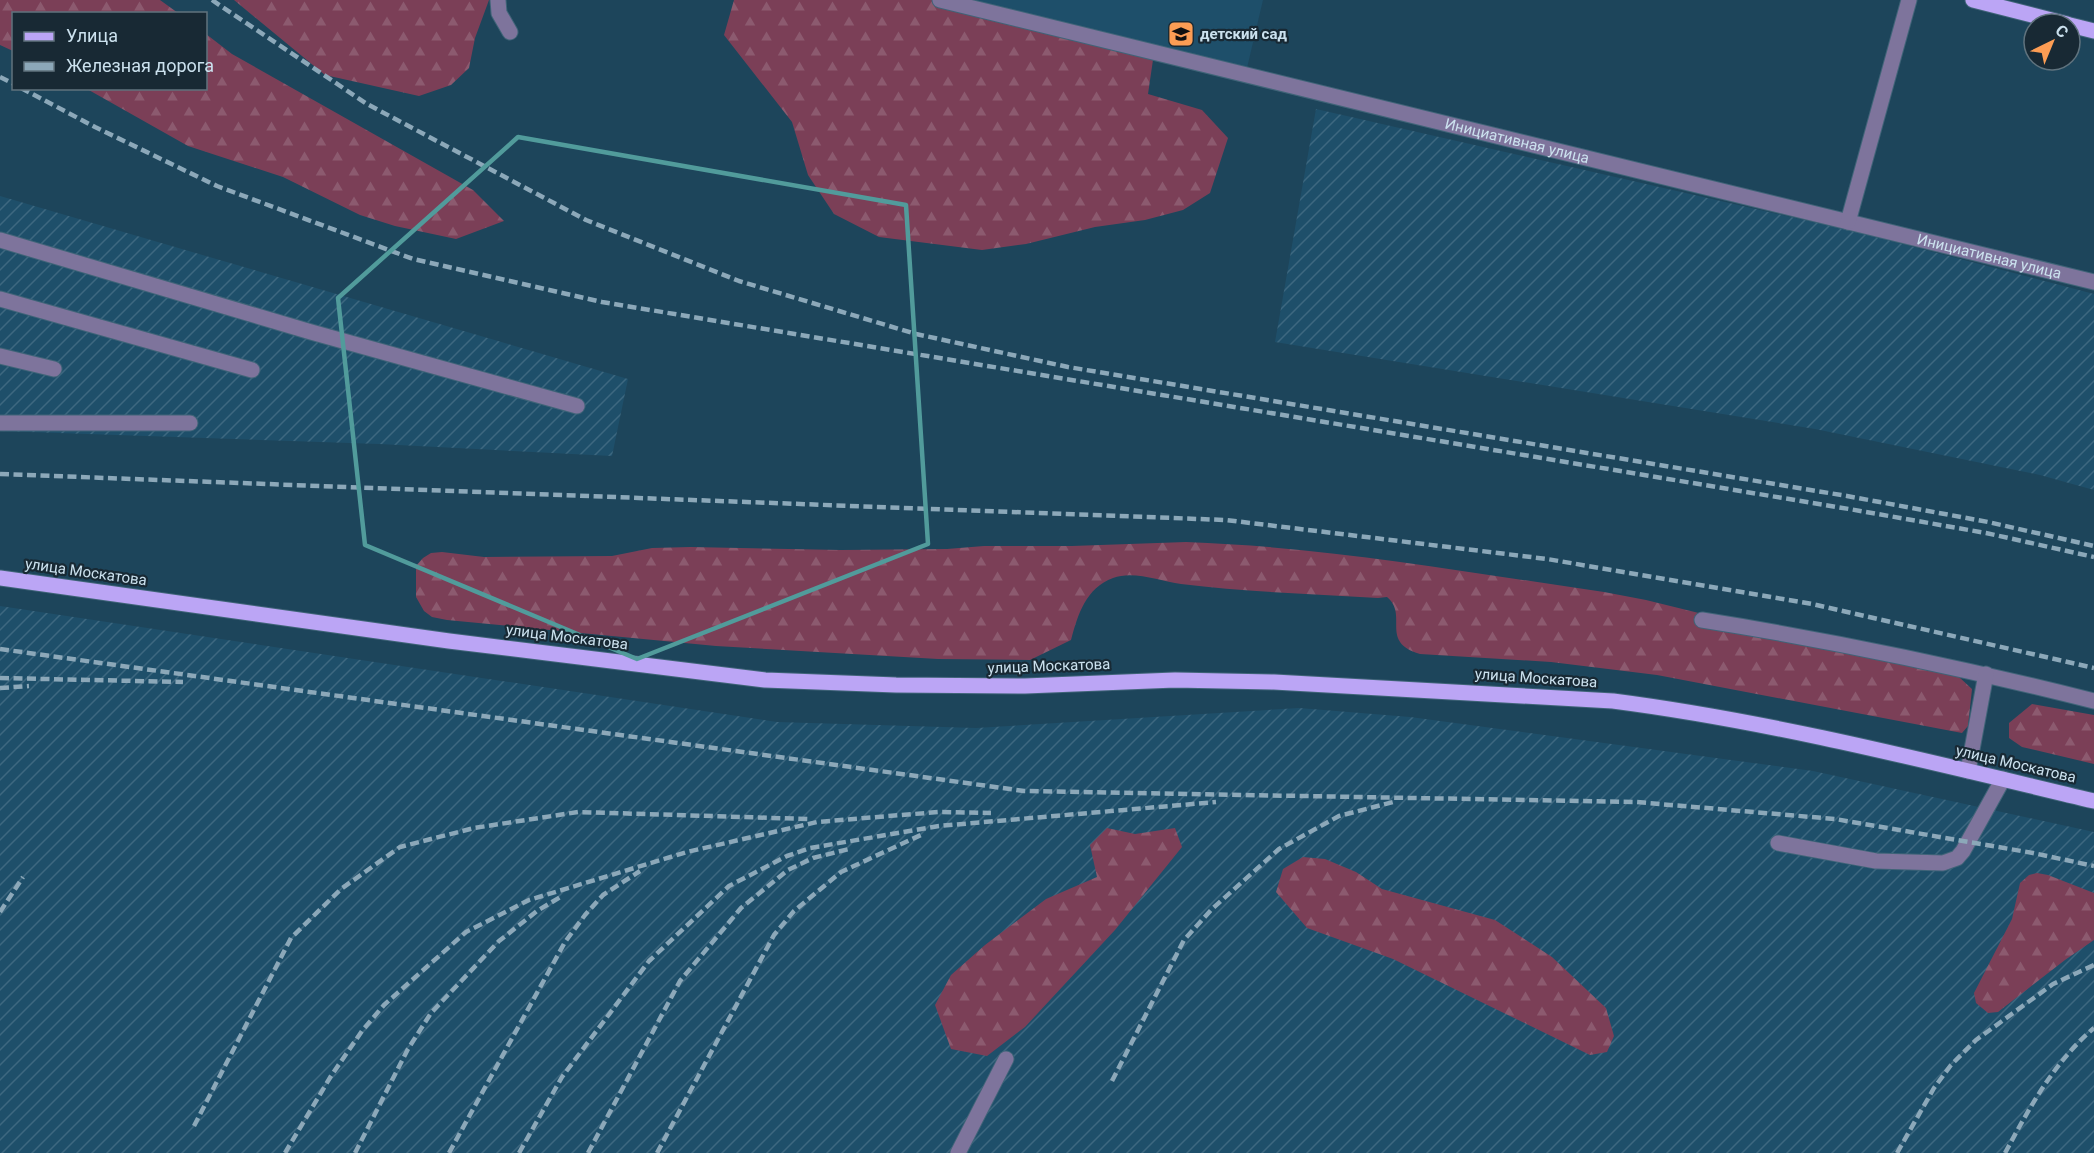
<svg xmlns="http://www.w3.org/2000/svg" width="2094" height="1153" viewBox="0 0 2094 1153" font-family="Roboto,sans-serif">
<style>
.built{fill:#1e4f6a}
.industrial{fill:url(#industrial-furrows)}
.forest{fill:url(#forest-firs)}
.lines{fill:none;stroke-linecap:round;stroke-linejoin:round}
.minor-casing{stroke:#406478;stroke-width:17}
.major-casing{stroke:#406478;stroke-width:17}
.minor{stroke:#7e749c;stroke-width:15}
.major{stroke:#bba5f5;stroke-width:15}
.rail{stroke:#8ca8b9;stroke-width:4.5;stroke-dasharray:9 4.5;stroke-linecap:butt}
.marked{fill:none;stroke:#519b9b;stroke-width:4.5;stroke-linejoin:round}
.labels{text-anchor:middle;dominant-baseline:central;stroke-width:4.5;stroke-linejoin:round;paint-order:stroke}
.poi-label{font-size:15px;font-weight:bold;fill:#cbe1ee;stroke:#182934;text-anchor:start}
.street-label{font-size:15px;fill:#cbe1ee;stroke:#182934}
</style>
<defs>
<pattern id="industrial-furrows" width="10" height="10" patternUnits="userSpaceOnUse" patternTransform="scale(1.5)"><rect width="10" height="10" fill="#1e4f6a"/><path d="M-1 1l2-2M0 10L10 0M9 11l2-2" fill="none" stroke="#3d6880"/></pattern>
<pattern id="forest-firs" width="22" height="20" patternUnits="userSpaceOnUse" patternTransform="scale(1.5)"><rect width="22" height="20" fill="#7b3f57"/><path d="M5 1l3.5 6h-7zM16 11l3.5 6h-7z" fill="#8c5a6f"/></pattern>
</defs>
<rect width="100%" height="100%" fill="#1d455b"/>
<!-- built -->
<polygon class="built" points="965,0 1263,0 1247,68"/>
<!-- industrial -->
<g class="industrial">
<polygon points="1316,109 1853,231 2094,294 2094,490 2040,475 1815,429 1275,342"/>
<polygon points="0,196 628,379 612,456 379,444 0,431"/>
<polygon points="0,606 777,722 976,728 1299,708 1410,717 1813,771 2094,832 2094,1153 0,1153"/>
</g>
<!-- forest -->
<g class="forest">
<polygon points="0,0 160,0 178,13 14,14 13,51 0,45"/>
<polygon points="234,0 489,0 475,38 469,68 451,85 419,96 325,75"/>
<polygon points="734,0 946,0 1154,53 1148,94 1202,110 1228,138 1210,193 1183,210 1145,220 1095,227 1026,244 982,250 879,237 834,214 808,175 792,122 724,35"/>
<polygon points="206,34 232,54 473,190 504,221 456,239 395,226 360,215 283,177 188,146 87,89 206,88"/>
<path d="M1186,542c141,5 279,30 418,50l42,8 313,77 13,12 -4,37 -6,7 -305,-58 -106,-13 -131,-8c-41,-12 -11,-39 -33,-57l-9,1c-66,-4 -132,-6 -197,-14 -21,-3 -48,-14 -68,-6 -27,10 -35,36 -42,62l-41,20 -92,-1 -222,-13 -269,-26 -15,-3 -8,-6 -8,-14v-31l7,-8 8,-5 11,-1 42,5 128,-1 40,-8 39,-1 150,3 106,-1 37,-3h88z"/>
<polygon points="2032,704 2094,715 2094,764 2022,747 2009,738 2009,723"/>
<polygon points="1107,828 1135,834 1175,828 1182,847 1115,930 1025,1027 987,1056 951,1049 935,1005 951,975 985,945 1046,899 1097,877 1090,845"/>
<polygon points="1303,857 1325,859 1356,872 1382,889 1495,920 1552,957 1606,1008 1614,1036 1607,1052 1590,1055 1393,959 1307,928 1276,892 1283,869"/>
<polygon points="2037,873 2048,875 2094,893 2094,940 2065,960 1998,1012 1988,1013 1976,1003 1974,993 2012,919 2020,883 2029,875"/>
</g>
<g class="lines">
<defs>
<g id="minor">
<polyline points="498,0 499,13 510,32"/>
<path id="s1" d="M940,0l1154,282"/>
<polyline points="1848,222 1909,0"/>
<polyline points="0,240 311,332 577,406"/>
<polyline points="0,299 252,370"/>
<polyline points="0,356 54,369"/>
<polyline points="0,423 190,423"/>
<path d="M1702,620c133,21 261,48 392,81"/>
<polyline points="1968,771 1986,674"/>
<polyline points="1778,843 1876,861 1943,863 1957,858 1963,851 2003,779"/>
<polyline points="958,1153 1006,1059"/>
</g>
<g id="major">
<polyline points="1973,0 2067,24"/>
<polyline points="2070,25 2094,31"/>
<path d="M0,578l449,63 316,39 131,5 129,1 150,-6 99,2 339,19c162,21 321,62 481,100"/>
</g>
</defs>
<!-- minor casing -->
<use href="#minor" class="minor-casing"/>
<!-- major casing -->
<use href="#major" class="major-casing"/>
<!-- minor -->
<use href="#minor" class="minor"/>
<!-- major -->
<use href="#major" class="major"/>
<!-- rail -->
<g class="rail">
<polyline points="212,0 367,104 586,220 739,281 916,334 1068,367 1847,496 1988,522 2094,546"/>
<polyline points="0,77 14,84"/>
<polyline points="21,88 95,127 217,186 413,259 602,302 1849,509 1986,533 2094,557"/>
<polyline points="0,474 1226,520 1547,559 1812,604 2094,668"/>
<polyline points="0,649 1024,791 1636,802 1835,819 2033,853 2094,866"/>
<polyline points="0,678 183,682"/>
<polyline points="0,688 29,686"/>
<polyline points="0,912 23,877"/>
<polyline points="1112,1081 1184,940 1212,909 1279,849 1339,816 1393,802"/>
<polyline points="194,1126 291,938 341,889 400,847 474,828 578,812 808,819"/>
<polyline points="285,1153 331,1076 362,1031 384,1005 466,932 529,900 687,852 817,822 938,812 991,813"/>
<polyline points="355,1153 408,1049 431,1013 499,941 537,911 562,896"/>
<polyline points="449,1153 565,942 585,915 603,895 640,871"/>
<polyline points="519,1153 562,1077 649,961 729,886 787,856 810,848 939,826 1216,802"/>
<polyline points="588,1153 680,981 741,908 788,870 813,858 849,849"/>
<polyline points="657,1153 774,935 794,911 841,872 923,834"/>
<polyline points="1897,1153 1934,1088 1951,1065 1976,1040 2053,984 2094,965"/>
<path d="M2005,1153c25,-46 49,-91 89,-125"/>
</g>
</g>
<!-- marked area -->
<path class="marked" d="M518,137l388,68 22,339 -291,115 -272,-114 -27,-247z"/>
<!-- icons -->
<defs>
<symbol id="school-square" viewBox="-11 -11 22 22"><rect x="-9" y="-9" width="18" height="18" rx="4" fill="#fc9d54" stroke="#182934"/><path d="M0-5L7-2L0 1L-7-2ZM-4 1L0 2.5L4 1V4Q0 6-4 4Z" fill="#111"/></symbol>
</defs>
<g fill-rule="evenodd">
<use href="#school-square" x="1166" y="19" width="30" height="30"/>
</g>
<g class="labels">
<!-- poi labels -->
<g class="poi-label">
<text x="1200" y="34">детский сад</text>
</g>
<!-- street labels -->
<g class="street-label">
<text stroke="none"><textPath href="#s1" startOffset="594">Инициативная улица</textPath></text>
<text stroke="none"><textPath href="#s1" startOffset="1080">Инициативная улица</textPath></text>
<text transform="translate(86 572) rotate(8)">улица Москатова</text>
<text transform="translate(567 637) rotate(7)">улица Москатова</text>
<text transform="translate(1049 666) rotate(-2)">улица Москатова</text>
<text transform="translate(1536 678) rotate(4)">улица Москатова</text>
<text transform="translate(2016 764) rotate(13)">улица Москатова</text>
</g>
</g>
<!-- legend -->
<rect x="12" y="12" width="195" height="78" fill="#182934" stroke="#60737e" stroke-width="1.5"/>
<rect x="24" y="32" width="30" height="9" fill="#bba5f5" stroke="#60737e" stroke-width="1.5"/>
<text x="66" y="42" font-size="18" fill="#cbe1ee">Улица</text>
<rect x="24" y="62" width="30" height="9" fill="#8ca8b9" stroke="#60737e" stroke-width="1.5"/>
<text x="66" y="72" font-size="18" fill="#cbe1ee">Железная дорога</text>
<!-- north arrow -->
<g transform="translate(2052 42) rotate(43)"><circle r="28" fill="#182934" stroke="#60737e" stroke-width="1.5"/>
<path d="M0-4.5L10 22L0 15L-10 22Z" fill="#fc9d54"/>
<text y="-9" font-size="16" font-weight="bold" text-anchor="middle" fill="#cbe1ee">С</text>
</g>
</svg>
